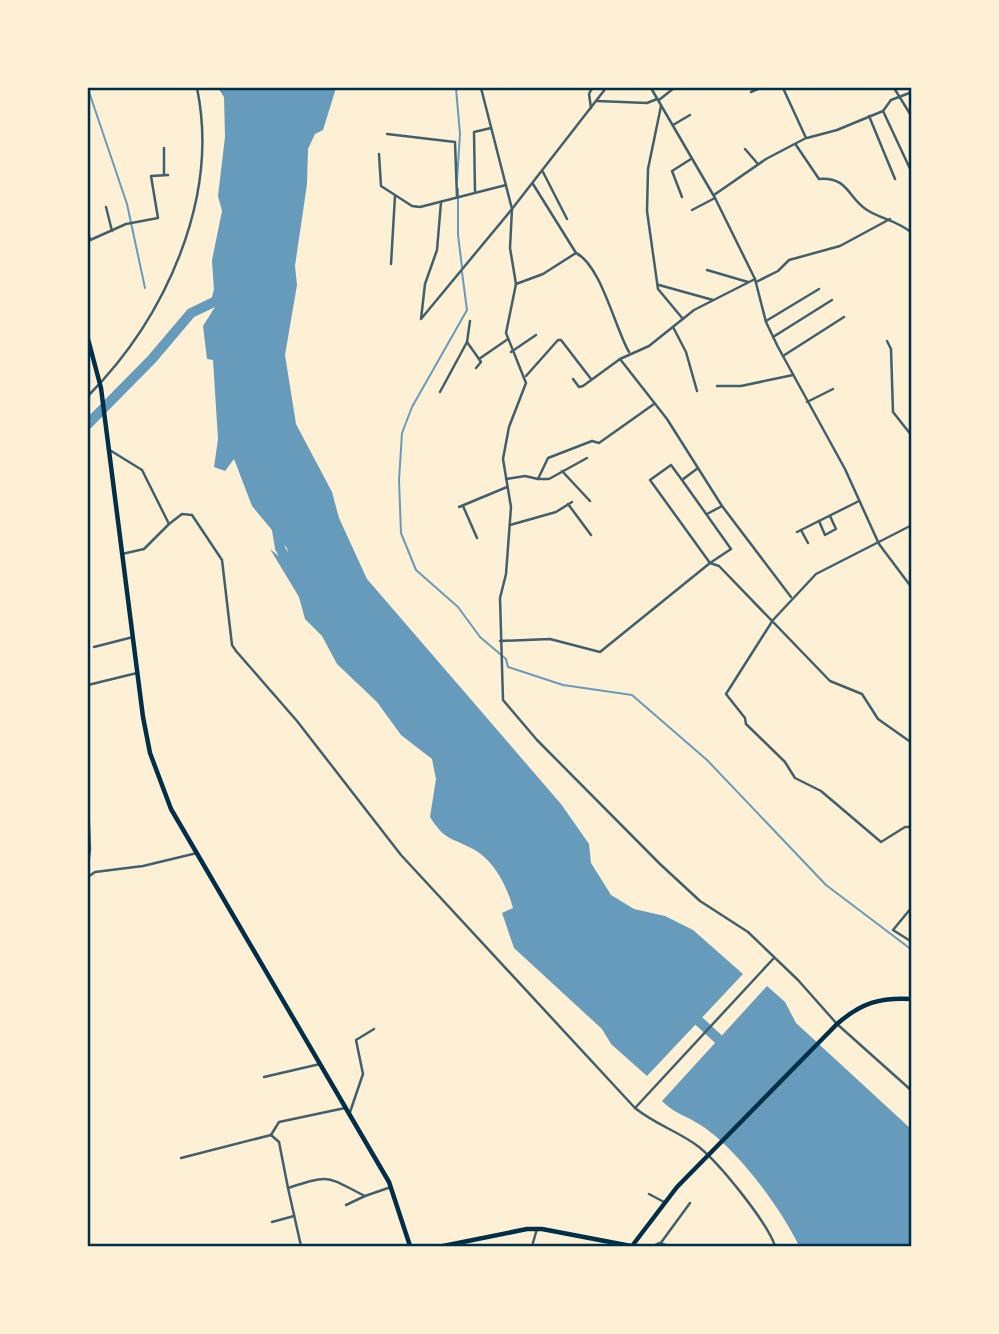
<svg xmlns="http://www.w3.org/2000/svg" width="999" height="1334" viewBox="0 0 999 1334" font-family="Cabin,sans-serif">
<style>
.water{fill:#669bbc}
.lines{fill:none;stroke-linecap:round;stroke-linejoin:round}
.stream{stroke:#669bbc;stroke-width:2}
.river{stroke:#669bbc;stroke-width:10}
.minor{stroke:#3f606c;stroke-width:2.5}
.primary{stroke:#003049;stroke-width:4.5}
.neatline{fill:none;stroke:#003049;stroke-width:2.5}
</style>
<rect width="100%" height="100%" fill="#fdf0d5"/>
<!-- water -->
<g class="water">
<path d="M218,88h118l-13,42 -8,4 -7,15 -1,35 -12,82 2,19 -12,70 11,69 36,68 7,26 28,61 194,225 28,40 2,19 20,32 23,14 31,7 28,14 50,44 -96,102 -36,-32 -9,-15 -88,-81 -12,-35 11,-5c-6,-22 -19,-48 -40,-59 -22,-12 -28,-8 -43,-32l6,-38 -4,-20 -31,-24 -24,-33 -40,-38 -15,-28 -17,-17 -6,-22 -29,-48 20,16 -3,-17 -35,-42 -18,-47 -9,12 -11,-4 4,-28 -5,-79 -6,-1 -4,-33 12,-19 -3,-47 10,-49 -4,-15 7,-59 -1,-40z"/>
<path d="M767,986l18,16 11,21 115,106v117h-112c-18,-38 -62,-97 -97,-120 -16,-11 -24,-10 -40,-25z"/>
</g>
<g class="lines">
<!-- stream -->
<g class="stream">
<polyline points="456,88 460,134 457,180"/>
<polyline points="88,89 127,204 145,288"/>
<polyline points="458,189 458,235 462,267"/>
<polyline points="462,272 467,310 412,407 402,433 399,480 401,533 416,570 458,607 480,637 506,659 508,667 563,685 632,695 707,760 826,885 912,950"/>
</g>
<!-- river -->
<g class="river">
<polyline points="88,424 152,359 191,313 216,301 219,290"/>
<polyline points="276,524 280,548 294,574"/>
<polyline points="688,1011 728,1048"/>
</g>
<!-- minor -->
<g class="minor">
<polyline points="481,88 512,209 510,248 516,284 506,333 526,383 509,427 503,459 511,507 506,574 500,598 503,700 537,740 660,864 700,901 748,932 798,980 837,1024 912,1091"/>
<polyline points="651,88 715,198 755,279 766,322 778,347 845,469 879,544 912,588"/>
<polyline points="894,88 912,117"/>
<polyline points="751,92 760,88"/>
<polyline points="659,100 674,88"/>
<polyline points="597,101 647,103 657,99"/>
<polyline points="661,106 648,169 647,211 658,289 683,319"/>
<polyline points="591,108 589,94 592,88"/>
<polyline points="883,111 912,173"/>
<polyline points="869,116 895,179"/>
<polyline points="673,125 690,115"/>
<polyline points="387,134 455,142 457,197"/>
<polyline points="807,138 837,130 883,111 891,100 912,92"/>
<path d="M796,145l23,34c30,-2 28,18 48,31 14,9 31,11 45,23"/>
<polyline points="745,149 758,164"/>
<polyline points="379,154 381,186 412,206 420,207 506,185"/>
<polyline points="543,172 567,219"/>
<polyline points="164,175 164,148"/>
<polyline points="475,191 474,132 491,128"/>
<polyline points="714,195 766,159 806,138 783,88"/>
<polyline points="682,197 672,171 691,159"/>
<polyline points="441,202 437,250 425,284 421,319 512,209 606,88"/>
<polyline points="106,207 112,231"/>
<polyline points="692,210 715,198"/>
<polyline points="88,231 90,240"/>
<polyline points="88,241 126,224 158,218 151,176 168,175"/>
<path d="M576,253c25,12 39,75 53,99"/>
<polyline points="391,264 395,196"/>
<polyline points="707,270 748,282"/>
<polyline points="755,279 694,310 649,346 620,359 667,419 722,506 791,597"/>
<polyline points="756,282 778,271 789,260 840,246 890,219"/>
<polyline points="516,284 543,274 576,253 533,184"/>
<polyline points="659,285 713,300"/>
<polyline points="766,321 819,289"/>
<polyline points="673,327 686,352 697,391"/>
<polyline points="773,337 832,300"/>
<polyline points="887,341 891,349 893,412 912,436"/>
<polyline points="467,342 470,321"/>
<polyline points="511,352 536,335"/>
<polyline points="783,356 844,317"/>
<polyline points="476,368 481,362 479,359"/>
<polyline points="526,376 558,340 561,340 591,379"/>
<polyline points="573,379 579,387 583,386 620,359"/>
<polyline points="717,386 741,386 793,375"/>
<polyline points="440,392 467,342 479,359 508,339"/>
<path d="M88,396c77,-78 132,-197 109,-308"/>
<polyline points="807,402 833,389"/>
<polyline points="108,449 142,470 169,524 144,549 122,554"/>
<polyline points="562,471 590,501"/>
<polyline points="506,479 525,476 538,479 548,458 592,441 599,443 654,404"/>
<polyline points="538,479 549,479 587,458"/>
<polyline points="682,480 731,549 710,563 650,480 671,465 682,480 698,468"/>
<polyline points="568,504 591,535"/>
<polyline points="463,506 477,538"/>
<polyline points="459,507 507,487"/>
<polyline points="707,514 722,506"/>
<polyline points="819,521 825,535 836,529 830,516"/>
<path d="M169,524l13,-10 10,1 30,45 10,85 4,6 61,70 104,134 234,253c21,17 45,24 64,39 21,17 68,75 76,99"/>
<polyline points="510,525 556,512 572,502"/>
<polyline points="912,525 816,574 773,620 726,694 745,718 746,724 785,762 795,778 821,791 881,842 905,827 912,827"/>
<polyline points="801,530 808,543"/>
<polyline points="797,532 859,501"/>
<polyline points="500,641 550,639 600,652 710,563 719,566 830,681 862,694 878,719 912,743"/>
<polyline points="94,647 133,637"/>
<polyline points="88,685 137,673"/>
<polyline points="88,802 90,849 88,866"/>
<polyline points="88,877 95,872 143,866 197,853"/>
<polyline points="912,907 893,930 912,942"/>
<polyline points="264,1077 320,1064"/>
<polyline points="635,1108 773,959"/>
<polyline points="349,1115 363,1074 356,1040 374,1029"/>
<polyline points="271,1135 279,1122 345,1108"/>
<polyline points="181,1158 271,1135 279,1142 288,1188"/>
<polyline points="649,1194 664,1202"/>
<polyline points="346,1205 365,1196"/>
<polyline points="272,1222 294,1216"/>
<polyline points="660,1244 690,1203"/>
<path d="M301,1246l-13,-58c44,-14 37,-12 77,8l26,-9"/>
<polyline points="532,1246 537,1229"/>
<polyline points="653,1246 659,1243 669,1246"/>
</g>
<!-- primary -->
<g class="primary">
<polyline points="88,339 101,388 143,717 150,753 171,809 389,1182 410,1246"/>
<polyline points="443,1246 527,1229 542,1229 631,1246"/>
<path d="M632,1246l45,-59 160,-163c24,-21 43,-27 75,-25"/>
</g>
</g>
<!-- border -->
<rect width="999" height="1334" fill="none" stroke="#fdf0d5" stroke-width="178"/>
<rect x="89" y="89" width="821" height="1156" class="neatline"/>
</svg>
